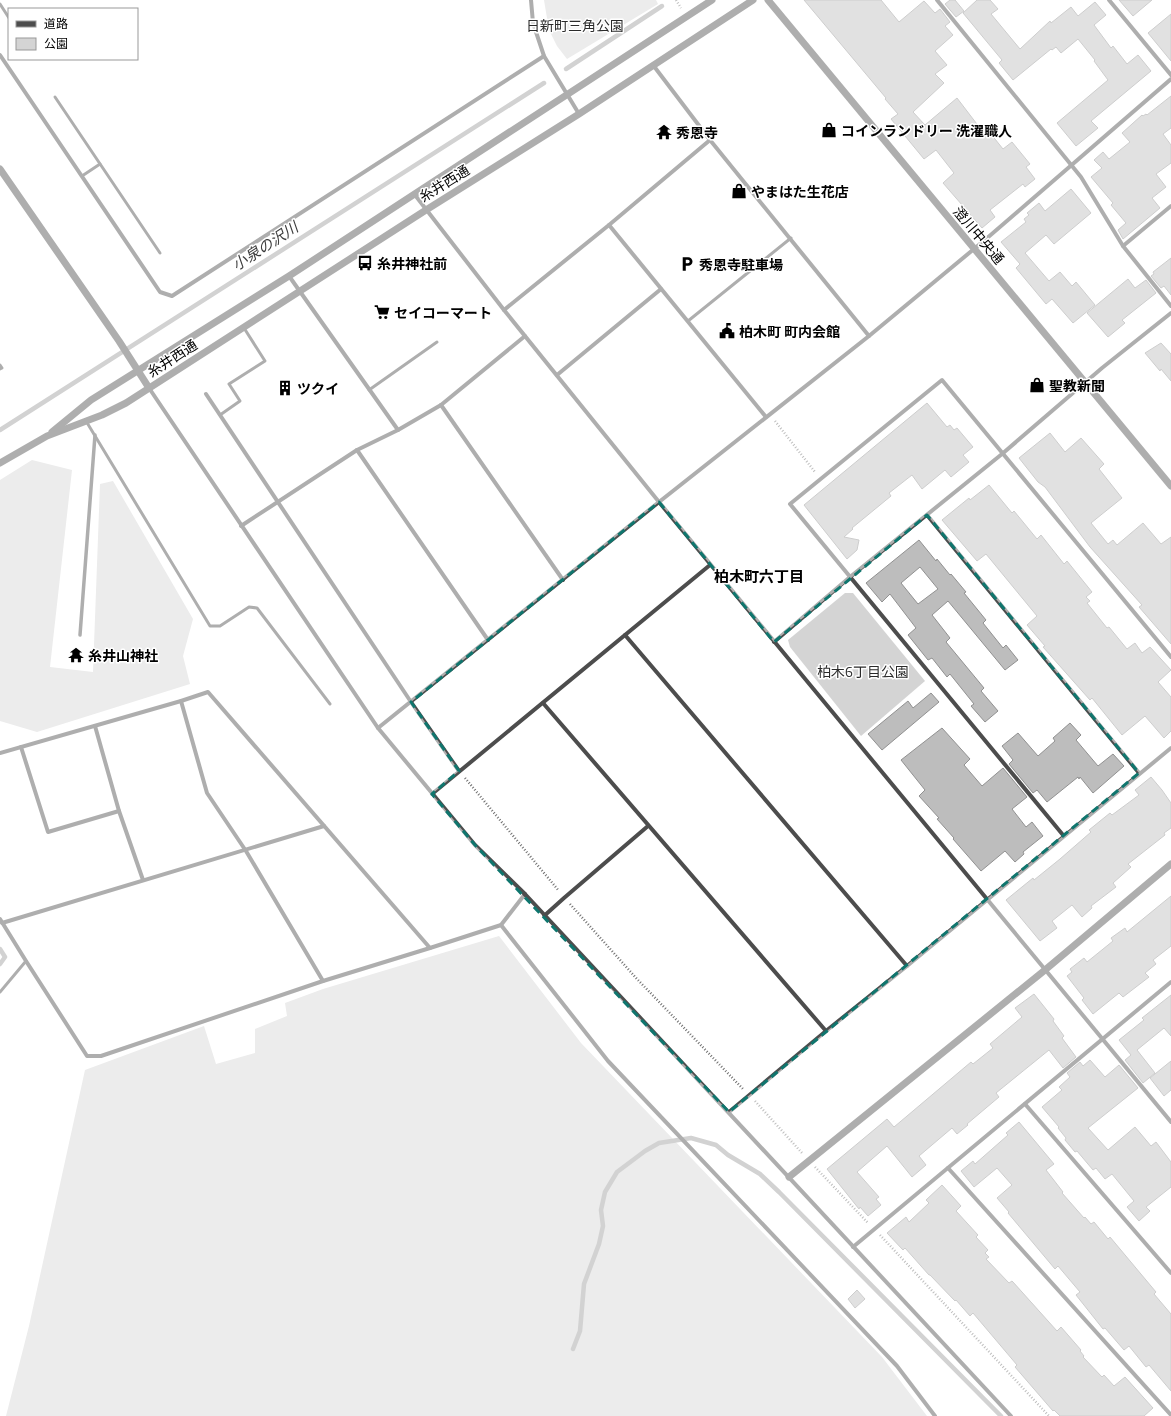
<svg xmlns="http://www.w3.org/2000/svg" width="1171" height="1416" viewBox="0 0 1171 1416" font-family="'Titillium Web','Noto Sans JP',sans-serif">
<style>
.green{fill:#d4d4d4}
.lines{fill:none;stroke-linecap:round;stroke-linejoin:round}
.stream{stroke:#9b9b9b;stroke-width:4.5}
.building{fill:#bdbdbd;stroke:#919191;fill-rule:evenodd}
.path{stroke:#6f6f6f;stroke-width:2.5;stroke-dasharray:1 2;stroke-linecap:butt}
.service{stroke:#4d4d4d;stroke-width:3}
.pedestrian{stroke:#4d4d4d;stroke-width:3.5}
.minor{stroke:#4d4d4d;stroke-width:4}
.tertiary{stroke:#4d4d4d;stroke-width:7}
.marked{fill:none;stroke:#0f766e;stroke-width:3;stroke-dasharray:8 5;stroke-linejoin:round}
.labels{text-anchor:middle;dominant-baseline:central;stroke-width:3;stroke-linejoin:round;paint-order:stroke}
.park-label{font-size:14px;fill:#2b2b2b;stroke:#fff}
.poi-label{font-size:14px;font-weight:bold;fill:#000;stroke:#fff;text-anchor:start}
.street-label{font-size:14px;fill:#000;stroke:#fff}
.water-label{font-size:15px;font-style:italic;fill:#3c3c3c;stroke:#fff}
.neighbourhood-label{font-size:15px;font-weight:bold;fill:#000;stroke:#fff}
</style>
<rect width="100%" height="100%" fill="#fff"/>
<!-- green -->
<g class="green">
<polygon points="544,0 656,0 658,4 567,59 557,46 549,30"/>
<polygon points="32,460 72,470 50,667 93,672 100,484 113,481 193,619 183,656 190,684 37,732 0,721 0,480"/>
<polygon points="845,593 853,593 925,681 861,736 790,647 788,640"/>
<polygon points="499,936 581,1043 882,1357 927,1416 6,1416 29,1326 85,1070 204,1026 216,1064 255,1053 255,1029 287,1016 285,1003 323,989"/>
</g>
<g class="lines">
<!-- stream -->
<g class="stream">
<polyline points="566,69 662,6"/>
<polyline points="0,430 544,83"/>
<polyline points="0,949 5,957 0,964"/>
<polyline points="573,1349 580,1331 584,1284 599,1244 603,1226 601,1210 605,1192 617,1172 645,1151 659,1143 691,1138 716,1145 728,1155 760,1174 779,1192 1001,1416"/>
</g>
</g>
<!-- building -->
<g class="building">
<polygon points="804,0 881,0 899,22 924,1 935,13 940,9 950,22 945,26 953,35 935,51 947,65 935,74 944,83 913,112 925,125 957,98 983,132 987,129 1003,149 1012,142 1030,164 1026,167 1035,179 1025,187 1023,184 990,210 995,217 982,228 943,183 954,173 936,150 924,159 891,119 898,114 885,99 886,98"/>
<polygon points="950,0 955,0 964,11 956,17 945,4"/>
<polygon points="977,0 990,0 998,9 991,14 1020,49 1050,21 1051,23 1071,7 1078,16 1095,2 1106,15 1094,25 1111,48 1113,46 1127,64 1138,55 1151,71 1091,121 1098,128 1076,146 1057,123 1108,80 1094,61 1095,60 1078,39 1061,53 1056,47 1052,50 1051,49 1013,80 999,63 1002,60 963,13"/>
<polygon points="1119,0 1152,0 1133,16"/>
<polygon points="1171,14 1171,61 1148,33"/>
<polygon points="1171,96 1171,128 1163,134 1171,145 1171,163 1156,174 1166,187 1152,198 1160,208 1123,239 1118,230 1126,223 1111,205 1113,203 1091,177 1102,168 1094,160 1103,152 1109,159 1130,142 1122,133 1142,115 1143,116 1146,114 1147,115"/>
<polygon points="1071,189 1091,213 1054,244 1046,235 1025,253 1049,281 1060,272 1072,286 1076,282 1095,305 1073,323 1052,299 1046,304 1016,268 1020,264 1001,242 1026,222 1024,219 1029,215 1027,213 1039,203 1045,211"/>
<polygon points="1171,258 1171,295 1164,286 1161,288 1151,276 1154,274 1153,272"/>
<polygon points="1128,279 1135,288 1146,280 1156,293 1122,320 1125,323 1108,337 1087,313"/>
<polygon points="1161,343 1171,354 1171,381 1161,369 1160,371 1145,353"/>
<polygon points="927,403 947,427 950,425 954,430 957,428 973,447 963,455 969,462 951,477 945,470 922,489 912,475 889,493 891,496 852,528 853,529 844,537 859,540 857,550 847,559 804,505"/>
<polygon points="1050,433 1065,452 1081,438 1104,464 1099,469 1122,498 1091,523 1108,544 1113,540 1117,545 1143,523 1161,544 1171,537 1171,644 1139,607 1142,605 1090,547 1045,487 1038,482 1019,458"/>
<polygon points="989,485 1012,513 1014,511 1037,539 1041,535 1064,564 1067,561 1092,592 1086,597 1090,601 1087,603 1107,628 1109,627 1127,649 1135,643 1142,653 1150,647 1171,670 1158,682 1171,697 1171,731 1164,738 1145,716 1122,735 1092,698 1090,700 1043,647 1045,646 1027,625 1037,616 986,554 977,561 942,520 969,498 970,500"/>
<path d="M919,540l17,21 1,-2 13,16 1,-1 15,18 -2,1 22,27 -3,3 20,25 3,-3 12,15 -13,10 -57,-69 -16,14 18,23 -4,4 38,46 -3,3 17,20 -13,11 -14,-16 3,-2 -24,-30 -3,3 -15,-19 -4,2 -20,-25 8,-7 -26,-34 -8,8 -16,-19zM920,567l18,22 -20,15 -17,-21z"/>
<polygon points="931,693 939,702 882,750 868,734 908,701 913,708"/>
<polygon points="1070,723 1081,735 1076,740 1098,766 1113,754 1124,766 1093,793 1080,777 1079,779 1078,777 1047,802 1037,790 1033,793 1009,764 1013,760 1002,746 1018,733 1038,756 1055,741 1053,738"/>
<polygon points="942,728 970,759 964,765 982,786 1003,768 1027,797 1012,809 1026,827 1032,822 1043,836 1023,852 1024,854 1015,862 1005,851 981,871 953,839 954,838 937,819 939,818 919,796 925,790 901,760"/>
<polygon points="1151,777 1162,790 1171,803 1171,828 1164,833 1165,835 1128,864 1131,867 1113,883 1116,887 1091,906 1092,908 1082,917 1072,905 1052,921 1057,928 1040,941 1006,900 1033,878 1034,880 1060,859 1091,832 1089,830 1110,813 1112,815 1139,795 1135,790"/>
<polygon points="1171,896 1171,946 1153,960 1156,964 1145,973 1149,977 1123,997 1119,993 1093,1014 1082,1000 1084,998 1067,976 1072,972 1070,969 1084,958 1087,962 1113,941 1111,938 1125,928 1127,932"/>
<polygon points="1034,994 1054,1019 1053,1021 1064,1036 1062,1038 1076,1057 1063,1068 1049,1050 996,1093 999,1097 967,1124 968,1125 957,1134 952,1128 919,1156 926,1165 912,1177 887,1146 857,1172 879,1197 876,1199 881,1205 868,1216 860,1207 859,1209 827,1169 887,1119 894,1127 971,1062 973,1064 993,1048 990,1044 1022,1017 1015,1008"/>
<polygon points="1171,995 1171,1036 1164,1028 1137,1050 1155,1073 1143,1083 1125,1060 1131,1055 1119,1040 1144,1020 1142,1018"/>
<polygon points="1090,1060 1105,1077 1119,1065 1138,1088 1088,1128 1108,1150 1135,1127 1151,1146 1156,1142 1171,1162 1171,1187 1146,1207 1150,1211 1139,1221 1127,1207 1134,1201 1112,1174 1105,1179 1096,1168 1093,1170 1077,1151 1075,1152 1065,1140 1066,1138 1058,1128 1059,1127 1042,1107 1062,1090 1059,1087 1070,1077 1067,1073 1080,1062 1083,1066"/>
<polygon points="1171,1061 1171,1090 1164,1096 1150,1078"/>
<polygon points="1019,1122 1054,1164 1046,1170 1063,1192 1062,1193 1084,1218 1085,1217 1091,1224 1094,1222 1108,1239 1110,1237 1156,1292 1154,1294 1171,1314 1171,1391 1149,1365 1146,1367 1129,1346 1124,1350 1105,1328 1103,1329 1076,1295 1080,1292 1058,1266 1055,1269 1008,1213 1009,1212 997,1198 1012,1185 997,1168 974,1187 961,1171 973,1161 975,1164 1008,1135 1006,1133"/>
<polygon points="942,1185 961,1206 956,1211 978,1235 976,1237 988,1250 985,1253 989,1257 986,1259 1009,1283 1012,1281 1013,1282 1057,1331 1061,1327 1081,1350 1080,1351 1084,1356 1083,1357 1102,1377 1104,1375 1114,1386 1125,1377 1153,1408 1144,1416 1060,1416 1054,1410 1053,1411 1015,1367 1017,1365 973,1313 970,1316 956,1300 955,1301 930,1275 929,1275 905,1248 903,1250 887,1233 906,1217 909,1222 929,1203 926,1200"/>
<polygon points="857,1290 865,1299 855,1308 848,1299"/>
</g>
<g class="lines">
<!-- path -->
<g class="path">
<polyline points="676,0 681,8"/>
<polyline points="775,421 815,472"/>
<polyline points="465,778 559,891"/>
<polyline points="570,904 637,979 744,1090"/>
<polyline points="755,1101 802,1153"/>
<polyline points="815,1167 868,1223"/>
<polyline points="880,1235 1049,1416"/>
</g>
<!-- service -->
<g class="service">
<polyline points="0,4 9,18"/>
<polyline points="55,97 160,253"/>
<polyline points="82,176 100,164"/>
<polyline points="688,321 791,238"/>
<polyline points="0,365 2,368 0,369"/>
<polyline points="369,390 437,342"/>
<polyline points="220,415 240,401 229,384 265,361 244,328"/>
<polyline points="86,421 210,626 220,626 249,607 257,608 330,704"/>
<polyline points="0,992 26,961"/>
</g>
<!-- pedestrian -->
<polyline class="pedestrian" points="80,635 95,435"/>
<!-- minor -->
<g class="minor">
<polyline points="531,0 533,23 544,56 579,114"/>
<polyline points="937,0 1081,177 1123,246 1171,306"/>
<polyline points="1109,0 1171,75"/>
<polyline points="0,55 160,292 172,296 544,56"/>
<polyline points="653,65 710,140 869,336"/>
<polyline points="415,195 504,310 659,502 1171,1122"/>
<polyline points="609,225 766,417"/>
<polyline points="1123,246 1171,206"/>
<polyline points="289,276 398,430"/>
<polyline points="504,310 609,225 710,140"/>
<polyline points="557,375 661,289"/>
<polyline points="149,388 378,728 475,845 525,894 1011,1416"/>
<polyline points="206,394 411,702 459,771"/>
<polyline points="441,405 563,580"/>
<polyline points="357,450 488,640"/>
<polyline points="927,515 1139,773"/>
<polyline points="241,526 357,450 398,430 441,405 525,336"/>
<polyline points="625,635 907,966"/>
<polyline points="774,642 850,577 1002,454 1102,368 1171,313"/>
<polyline points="181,701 207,793 246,851 323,981"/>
<polyline points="543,703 826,1031"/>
<polyline points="95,726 119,811 143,880"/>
<polyline points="378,728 659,502 869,336 986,239 1171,79"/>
<polyline points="21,747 48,832 119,811"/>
<polyline points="0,753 181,701 208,692 430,948 501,925 525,894"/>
<polyline points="432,794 710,565"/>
<polyline points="1063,835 790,504 942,380 1171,657"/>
<polyline points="544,916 564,898 648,826"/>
<polyline points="0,919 26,961 87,1056 101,1056 323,981 430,948"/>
<polyline points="2,923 324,826"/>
<polyline points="501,925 608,1061 897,1366 935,1416"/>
<polyline points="1025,1104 1171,1273"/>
<polyline points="729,1112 826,1031 907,966 1171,748"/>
<polyline points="948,1168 1171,1415"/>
<polyline points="853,1247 1171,982"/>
</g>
<!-- tertiary -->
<g class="tertiary">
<polyline points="768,0 1171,486"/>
<polyline points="0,169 119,341 149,388"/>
<polyline points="52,432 91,400 289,276 712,0"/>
<polyline points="0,463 47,436 102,415 126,403 426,210 579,114 753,0"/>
<polyline points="789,1177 1045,970 1171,864"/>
</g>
</g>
<!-- marked area -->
<path d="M0 0H1171V1416H0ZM659,502l115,140 153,-127 212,258 -410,339 -254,-267 -43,-51 27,-23 -48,-69z" fill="#fff" fill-opacity=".55" fill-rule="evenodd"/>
<path class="marked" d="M659,502l115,140 153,-127 212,258 -410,339 -254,-267 -43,-51 27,-23 -48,-69z"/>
<!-- icons -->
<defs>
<symbol id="shop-bare" viewBox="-9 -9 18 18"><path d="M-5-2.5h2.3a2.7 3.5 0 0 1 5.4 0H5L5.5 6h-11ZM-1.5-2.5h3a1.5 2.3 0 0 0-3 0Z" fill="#000" stroke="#fff" stroke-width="2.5" paint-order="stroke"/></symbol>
<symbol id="temple-bare" viewBox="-9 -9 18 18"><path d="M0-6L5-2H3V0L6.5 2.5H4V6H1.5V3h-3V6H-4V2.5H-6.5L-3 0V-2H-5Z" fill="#000" stroke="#fff" stroke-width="2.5" paint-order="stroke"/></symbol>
<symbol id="bus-bare" viewBox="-9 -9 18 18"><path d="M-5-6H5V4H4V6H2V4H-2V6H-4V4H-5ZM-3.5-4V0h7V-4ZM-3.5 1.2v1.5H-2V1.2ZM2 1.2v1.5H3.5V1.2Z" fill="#000" stroke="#fff" stroke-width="2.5" paint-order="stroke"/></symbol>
<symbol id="parking-bare" viewBox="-9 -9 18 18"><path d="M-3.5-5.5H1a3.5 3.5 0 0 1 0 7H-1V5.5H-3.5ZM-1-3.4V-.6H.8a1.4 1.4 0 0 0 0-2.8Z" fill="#000" stroke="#fff" stroke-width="2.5" paint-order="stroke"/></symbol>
<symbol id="supermarket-bare" viewBox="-9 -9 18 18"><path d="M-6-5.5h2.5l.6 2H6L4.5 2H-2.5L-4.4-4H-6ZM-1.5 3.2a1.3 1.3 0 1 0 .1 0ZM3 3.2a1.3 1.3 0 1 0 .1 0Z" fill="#000" stroke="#fff" stroke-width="2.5" paint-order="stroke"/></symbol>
<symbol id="civic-bare" viewBox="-9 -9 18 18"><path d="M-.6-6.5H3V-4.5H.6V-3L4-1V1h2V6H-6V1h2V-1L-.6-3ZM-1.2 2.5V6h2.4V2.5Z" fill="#000" stroke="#fff" stroke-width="2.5" paint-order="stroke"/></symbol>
<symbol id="building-bare" viewBox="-9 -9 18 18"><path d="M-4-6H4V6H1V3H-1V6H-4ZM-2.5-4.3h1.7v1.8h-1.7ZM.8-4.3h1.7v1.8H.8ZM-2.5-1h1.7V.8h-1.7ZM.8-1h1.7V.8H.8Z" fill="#000" stroke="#fff" stroke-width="2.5" paint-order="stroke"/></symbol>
</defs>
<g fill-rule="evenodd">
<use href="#shop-bare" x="818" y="119" width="22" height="22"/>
<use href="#temple-bare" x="653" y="121" width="22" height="22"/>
<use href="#shop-bare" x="728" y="180" width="22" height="22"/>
<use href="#bus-bare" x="354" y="252" width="22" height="22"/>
<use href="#parking-bare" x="676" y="253" width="22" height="22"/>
<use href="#supermarket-bare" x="371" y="301" width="22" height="22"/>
<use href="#civic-bare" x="716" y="320" width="22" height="22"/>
<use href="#shop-bare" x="1026" y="374" width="22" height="22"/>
<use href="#building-bare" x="274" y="377" width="22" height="22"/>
<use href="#temple-bare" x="65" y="644" width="22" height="22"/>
</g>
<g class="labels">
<!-- park labels -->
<g class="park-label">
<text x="575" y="25">日新町三角公園</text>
<text x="863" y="671">柏木6丁目公園</text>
</g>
<!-- poi labels -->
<g class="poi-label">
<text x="841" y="130">コインランドリー 洗濯職人</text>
<text x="676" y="132">秀恩寺</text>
<text x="751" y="191">やまはた生花店</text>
<text x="377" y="263">糸井神社前</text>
<text x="699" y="264">秀恩寺駐車場</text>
<text x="394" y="312">セイコーマート</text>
<text x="739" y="331">柏木町 町内会館</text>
<text x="1049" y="385">聖教新聞</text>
<text x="297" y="388">ツクイ</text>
<text x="88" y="655">糸井山神社</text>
</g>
<!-- street labels -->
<g class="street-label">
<text transform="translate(444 183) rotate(-32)">糸井西通</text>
<text transform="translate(979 235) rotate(50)">澄川中央通</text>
<text transform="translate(172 358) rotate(-33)">糸井西通</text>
</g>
<!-- water labels -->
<g class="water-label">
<text transform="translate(265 246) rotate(-33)">小泉の沢川</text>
</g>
<!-- neighbourhood labels -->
<g class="neighbourhood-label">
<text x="759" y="576">柏木町六丁目</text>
</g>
</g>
<!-- legend -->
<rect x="8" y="8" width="130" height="52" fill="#ffffff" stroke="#999999"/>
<rect x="16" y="21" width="20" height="6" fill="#4d4d4d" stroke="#999999"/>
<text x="44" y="28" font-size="12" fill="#000000">道路</text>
<rect x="16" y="38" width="20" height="12" fill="#d4d4d4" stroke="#999999"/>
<text x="44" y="48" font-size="12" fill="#000000">公園</text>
</svg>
